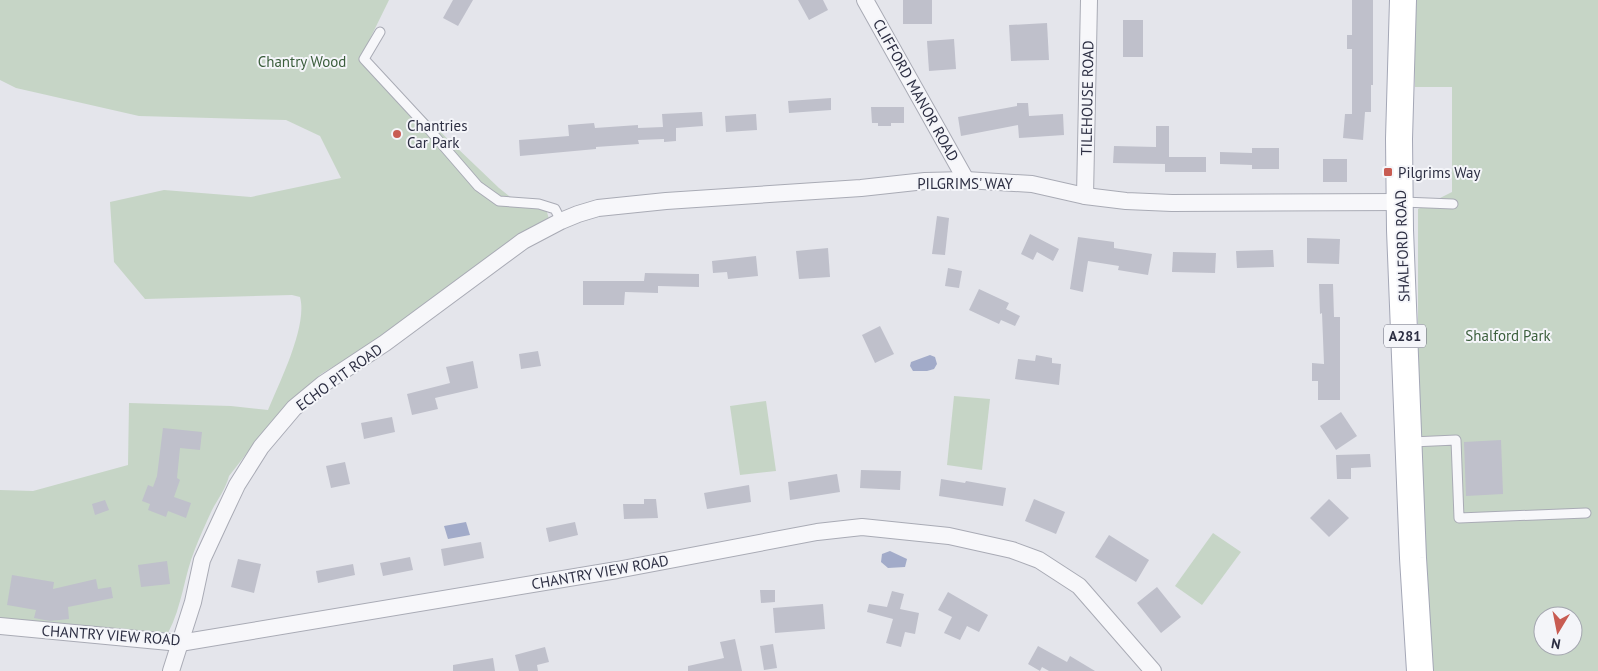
<svg xmlns="http://www.w3.org/2000/svg" width="1598" height="671" viewBox="0 0 1598 671" font-family="'PT Sans',sans-serif">
<style>
.green{fill:#c6d5c6;fill-rule:evenodd}
.water{fill:#a2abc9}
.building{fill:#bfc0cb}
.lines{fill:none;stroke-linecap:round;stroke-linejoin:round}
.lane-casing{stroke:#a9abb5;stroke-width:11}
.street-casing{stroke:#a9abb5;stroke-width:18}
.primary-casing{stroke:#a4a7b6;stroke-width:28}
.lane{stroke:#f7f7fa;stroke-width:9}
.street{stroke:#f7f7fa;stroke-width:16}
.primary{stroke:#fff;stroke-width:26}
.poi-dot{fill:#c85c52;stroke:#f4f5f9;stroke-width:2}
.labels{text-anchor:middle;dominant-baseline:central;stroke-width:4;stroke-linejoin:round;paint-order:stroke}
.shield{fill:#f4f5f9;stroke:#696a7a;stroke-width:1}
.shield-label{font-size:14px;font-weight:bold;fill:#2d2f43}
.park-label{font-size:15px;fill:#3b5e3c;stroke:#f4f5f9}
.street-label{font-size:15px;fill:#2d2f43;stroke:#f4f5f9}
.poi-label{font-size:15px;fill:#2d2f43;stroke:#f4f5f9;text-anchor:start}
</style>
<rect width="100%" height="100%" fill="#e4e5eb"/>
<!-- green -->
<g class="green">
<path d="M0,0h389l-27,55 2,4 135,129 14,11 33,10 3,10 -37,20 -133,100 -58,35 -45,42 -47,60c-3,12 -11,23 -17,34 -6,13 -12,26 -17,39 -11,27 -13,58 -27,84l-39,-2 -129,-13v-128l33,1 95,-26 1,-62 102,3 37,4c11,-27 40,-84 32,-113l-8,-2 -147,4 -31,-37 -4,-60 54,-12 87,7 90,-19 -21,-42 -34,-16 -147,-4 -123,-28 -16,-8z"/>
<path d="M1415,0h183v671h-169l-11,-236v-226l34,-17v-105h-37zM1543,616h30v30h-30z"/>
<polygon points="954,396 990,399 982,470 947,465"/>
<polygon points="766,401 776,471 740,475 730,406"/>
<polygon points="1213,533 1241,552 1202,605 1175,586"/>
</g>
<!-- water -->
<g class="water">
<polygon points="930,355 935,357 937,364 934,369 927,371 913,371 910,366 911,362"/>
<polygon points="466,522 470,535 448,539 444,526"/>
<polygon points="890,551 907,559 905,567 888,568 881,562 882,554"/>
</g>
<!-- building -->
<g class="building">
<polygon points="453,0 473,0 458,26 443,18"/>
<polygon points="798,0 823,0 828,10 809,20"/>
<rect x="903" y="0" width="29" height="24"/>
<polygon points="1352,0 1373,0 1373,85 1371,85 1371,112 1365,112 1363,140 1343,138 1345,114 1352,114 1352,49 1347,49 1347,35 1352,35"/>
<rect x="1123" y="20" width="20" height="37"/>
<polygon points="1047,23 1049,60 1011,61 1009,25"/>
<polygon points="954,39 956,69 929,71 927,41"/>
<polygon points="831,98 831,110 789,113 788,101"/>
<polygon points="1017,103 1028,103 1029,116 1063,114 1064,135 1019,138 1018,125 961,136 958,117 1017,106"/>
<polygon points="871,107 904,107 904,123 891,123 891,126 878,126 878,123 872,123"/>
<polygon points="702,112 703,126 676,128 676,141 664,142 664,139 638,140 639,144 596,147 596,149 520,156 519,140 569,136 568,125 594,123 595,128 638,125 638,128 663,127 662,114"/>
<polygon points="756,114 757,130 726,132 725,116"/>
<polygon points="1156,126 1169,126 1169,157 1206,157 1206,172 1165,172 1165,164 1113,163 1114,146 1156,147"/>
<polygon points="1252,148 1279,148 1279,169 1252,169 1252,165 1220,164 1220,152 1252,153"/>
<rect x="1323" y="159" width="24" height="23"/>
<polygon points="937,216 949,218 945,255 932,254"/>
<polygon points="1030,234 1059,249 1053,261 1037,252 1033,260 1021,254"/>
<polygon points="1078,237 1114,242 1114,248 1152,254 1148,275 1118,270 1119,266 1088,261 1083,292 1070,289"/>
<polygon points="1307,238 1340,239 1339,264 1307,263"/>
<polygon points="828,248 830,277 799,279 796,251"/>
<polygon points="1273,250 1274,267 1237,268 1236,251"/>
<polygon points="1173,252 1216,253 1215,273 1172,272"/>
<polygon points="756,256 758,276 728,279 727,272 713,273 712,261"/>
<polygon points="948,268 962,271 959,288 945,286"/>
<polygon points="645,273 699,274 699,287 658,286 658,293 625,292 624,305 583,305 583,281 644,281"/>
<polygon points="1319,284 1333,284 1334,317 1340,317 1340,400 1318,400 1318,381 1312,381 1312,363 1324,364 1322,313 1320,314"/>
<polygon points="979,289 1009,303 1006,309 1020,316 1015,326 1001,320 999,324 969,310"/>
<polygon points="880,326 894,354 875,363 862,335"/>
<polygon points="538,351 541,366 521,369 519,354"/>
<polygon points="1036,355 1052,358 1052,363 1061,364 1059,385 1015,379 1018,359 1035,361"/>
<polygon points="473,361 478,388 435,398 438,409 412,415 407,394 450,383 446,367"/>
<polygon points="1341,412 1357,436 1336,450 1320,426"/>
<polygon points="392,417 395,432 364,439 361,423"/>
<polygon points="163,428 202,432 200,450 180,448 177,478 180,480 174,497 191,503 186,518 168,511 166,517 148,510 150,504 142,501 148,485 153,487 157,476"/>
<polygon points="1501,440 1503,494 1466,496 1464,442"/>
<polygon points="1370,454 1371,467 1351,468 1351,479 1337,479 1336,455"/>
<polygon points="345,462 350,484 331,488 326,466"/>
<polygon points="861,470 901,471 900,490 860,488"/>
<polygon points="837,474 840,492 790,500 788,482"/>
<polygon points="941,479 965,483 966,481 1006,488 1003,506 939,496"/>
<polygon points="749,485 751,502 707,509 704,493"/>
<polygon points="644,499 656,499 658,518 624,519 623,504 644,504"/>
<polygon points="1034,499 1065,512 1056,534 1025,521"/>
<polygon points="1329,499 1349,518 1329,537 1310,518"/>
<polygon points="105,500 109,510 95,515 92,504"/>
<polygon points="575,522 578,535 549,542 546,528"/>
<polygon points="1109,535 1149,560 1136,582 1095,557"/>
<polygon points="481,542 484,558 444,566 441,549"/>
<polygon points="410,557 413,570 383,576 380,563"/>
<polygon points="238,559 261,564 254,593 231,587"/>
<polygon points="167,561 170,584 141,587 138,565"/>
<polygon points="353,564 355,575 318,583 316,571"/>
<polygon points="12,575 54,582 53,589 96,579 98,589 111,587 113,598 68,607 69,619 50,621 34,618 36,610 7,605"/>
<polygon points="1157,587 1181,617 1161,633 1137,603"/>
<polygon points="760,590 775,590 775,602 761,603"/>
<polygon points="892,591 904,594 900,609 919,613 915,634 905,632 901,647 886,643 893,619 867,612 869,604 887,607"/>
<polygon points="948,592 988,615 979,632 967,626 960,640 944,633 952,617 938,610"/>
<polygon points="823,604 825,629 775,633 773,608"/>
<polygon points="735,639 742,671 688,671 688,666 724,658 720,642"/>
<polygon points="773,644 777,668 764,670 760,646"/>
<polygon points="1038,646 1067,662 1070,656 1095,671 1049,671 1042,667 1040,671 1028,664"/>
<polygon points="545,647 549,662 537,665 538,671 519,671 515,655"/>
<polygon points="493,658 495,671 453,671 453,665"/>
</g>
<g class="lines">
<defs>
<g id="lane">
<polyline points="380,32 364,59 427,127 478,186 499,201 539,204 555,209 561,221"/>
<polyline points="1403,202 1453,204"/>
<polyline points="1412,442 1456,440 1459,518 1586,513"/>
</g>
<g id="street">
<polyline points="865,0 966,180"/>
<polyline points="1085,196 1089,0"/>
<polyline points="0,626 180,643 617,570 817,532 862,527 949,536 1012,550 1039,560 1079,586 1153,671"/>
<polyline points="171,671 193,602 202,560 221,519 237,485 261,447 294,408 323,384 385,343 523,241 561,221 578,214 598,208 666,201 861,188 925,181 966,180 1032,184 1085,196 1126,201 1172,203 1400,202"/>
</g>
<polyline id="primary" points="1403,0 1399,139 1400,230 1413,558 1420,671"/>
</defs>
<!-- lane casing -->
<use href="#lane" class="lane-casing"/>
<!-- street casing -->
<use href="#street" class="street-casing"/>
<!-- primary casing -->
<use href="#primary" class="primary-casing"/>
<!-- lane -->
<use href="#lane" class="lane"/>
<!-- street -->
<use href="#street" class="street"/>
<!-- primary -->
<use href="#primary" class="primary"/>
</g>
<!-- markers -->
<g class="poi-dot">
<circle cx="397" cy="134" r="5"/>
<rect x="1383" y="167" width="10" height="10" rx="2.5"/>
</g>
<g class="labels">
<!-- shield labels -->
<rect class="shield" x="1384" y="324.5" width="42" height="23" rx="4"/>
<g class="shield-label">
<text x="1405" y="336">A281</text>
</g>
<!-- park labels -->
<g class="park-label">
<text x="302" y="61">Chantry Wood</text>
<text x="1508" y="335">Shalford Park</text>
</g>
<!-- street labels -->
<g class="street-label">
<text transform="translate(916 90) rotate(61)">CLIFFORD MANOR ROAD</text>
<text transform="translate(1087 98) rotate(-89)">TILEHOUSE ROAD</text>
<text x="965" y="183">PILGRIMS' WAY</text>
<text transform="translate(1402 246) rotate(-92)">SHALFORD ROAD</text>
<text transform="translate(339 377) rotate(-36)">ECHO PIT ROAD</text>
<text transform="translate(600 572) rotate(-10)">CHANTRY VIEW ROAD</text>
<text transform="translate(111 635) rotate(4)">CHANTRY VIEW ROAD</text>
</g>
<!-- poi labels -->
<g class="poi-label">
<text x="407" y="125">Chantries<tspan x="407" dy="17">Car Park</tspan></text>
<text x="1398" y="172">Pilgrims Way</text>
</g>
</g>
<!-- north arrow -->
<g transform="translate(1558 631) rotate(190)"><circle r="24" fill="#f4f5f9" stroke="#a4a6b0"/>
<path d="M0-4L9 19L0 12L-9 19Z" fill="#c85c52"/>
<text y="-8" font-size="14" font-weight="bold" text-anchor="middle" fill="#2d2f43">N</text>
</g>
</svg>
